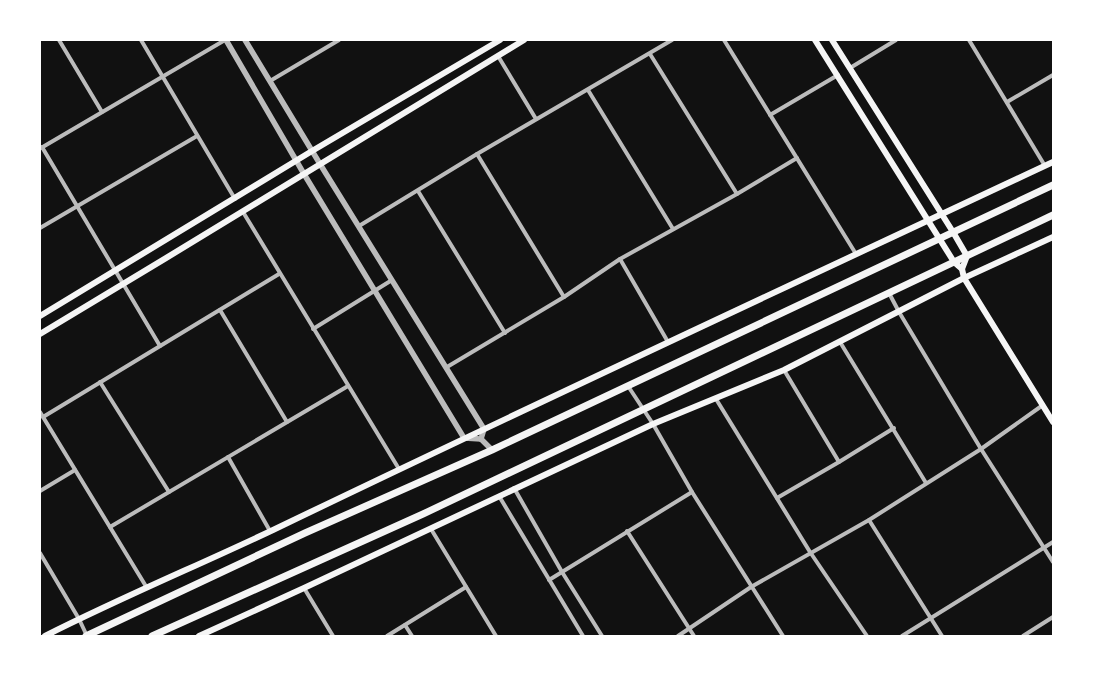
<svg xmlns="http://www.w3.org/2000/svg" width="1093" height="676" viewBox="0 0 1093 676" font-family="'PT Serif',serif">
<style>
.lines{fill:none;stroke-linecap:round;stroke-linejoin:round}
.minor{stroke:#bcbcbc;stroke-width:4}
.tertiary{stroke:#bcbcbc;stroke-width:5.5}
.secondary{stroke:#f5f5f5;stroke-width:6}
.primary{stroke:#f5f5f5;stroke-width:7}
</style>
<rect width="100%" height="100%" fill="#111"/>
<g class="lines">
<!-- minor -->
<g class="minor">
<polyline points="59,40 102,112"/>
<polyline points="141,40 235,199"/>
<polyline points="724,40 856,254"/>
<polyline points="969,40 1045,166"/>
<polyline points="650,54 737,194"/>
<polyline points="498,56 536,119"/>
<polyline points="850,68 896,40"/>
<polyline points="270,81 339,40"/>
<polyline points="588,90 673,229"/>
<polyline points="1007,102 1053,75"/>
<polyline points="770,115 838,75"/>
<polyline points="42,147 160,346"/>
<polyline points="41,148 225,40"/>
<polyline points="477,154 564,297"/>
<polyline points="418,191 505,333"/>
<polyline points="243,212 399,469"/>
<polyline points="359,226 477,154 672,40"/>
<polyline points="40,228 197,136"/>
<polyline points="620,259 668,342"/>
<polyline points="889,293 899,312 981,449 1053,562"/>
<polyline points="220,310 287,422"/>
<polyline points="313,329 392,280"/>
<polyline points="840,342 926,483"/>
<polyline points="447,367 564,297 620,259 737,194 797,158"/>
<polyline points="784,370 839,462"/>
<polyline points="100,382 169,492"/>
<polyline points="628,386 653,424 692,492 783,636"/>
<polyline points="716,399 810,552 867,636"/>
<polyline points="40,412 147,588"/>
<polyline points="43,417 279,274"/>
<polyline points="228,457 270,531"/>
<polyline points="514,488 562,572 602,636"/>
<polyline points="40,491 75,470"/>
<polyline points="499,496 583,636"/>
<polyline points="777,498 839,462 894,428"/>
<polyline points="869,520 942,636"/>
<polyline points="110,527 348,386"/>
<polyline points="431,529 496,636"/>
<polyline points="627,531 694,636"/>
<polyline points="40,553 79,619 87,636"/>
<polyline points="549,580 692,492"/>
<polyline points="304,588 333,636"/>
<polyline points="405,625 412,636"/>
<polyline points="387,636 466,587"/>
<polyline points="678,636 751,587 869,520 981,449 1043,405"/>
<polyline points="902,636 1053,542"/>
<polyline points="1023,636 1053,617"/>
</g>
<!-- tertiary -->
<g class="tertiary">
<polyline points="226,40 304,174 464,438 481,439"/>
<polyline points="245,40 320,164 484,429 481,439"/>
<polyline points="481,439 492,450"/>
</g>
<!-- secondary -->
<g class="secondary">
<polyline points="815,40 954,262 962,269 964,278 1053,422"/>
<polyline points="832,40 953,232 967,256 962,269"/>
<polyline points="40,316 312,151 500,40"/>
<path d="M40,334c162,-97 323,-196 484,-294"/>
<path d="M45,636c75,-38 152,-70 228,-106 259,-125 520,-246 780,-368"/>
<polyline points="199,636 304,588 653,424 784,370 964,278 1053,237"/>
</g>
<!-- primary -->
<g class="primary">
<polyline points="86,636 305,533 492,450 1053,185"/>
<polyline points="152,636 423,514 1053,215"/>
</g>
</g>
<!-- border -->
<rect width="1093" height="676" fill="none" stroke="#ffffff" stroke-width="82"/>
</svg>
